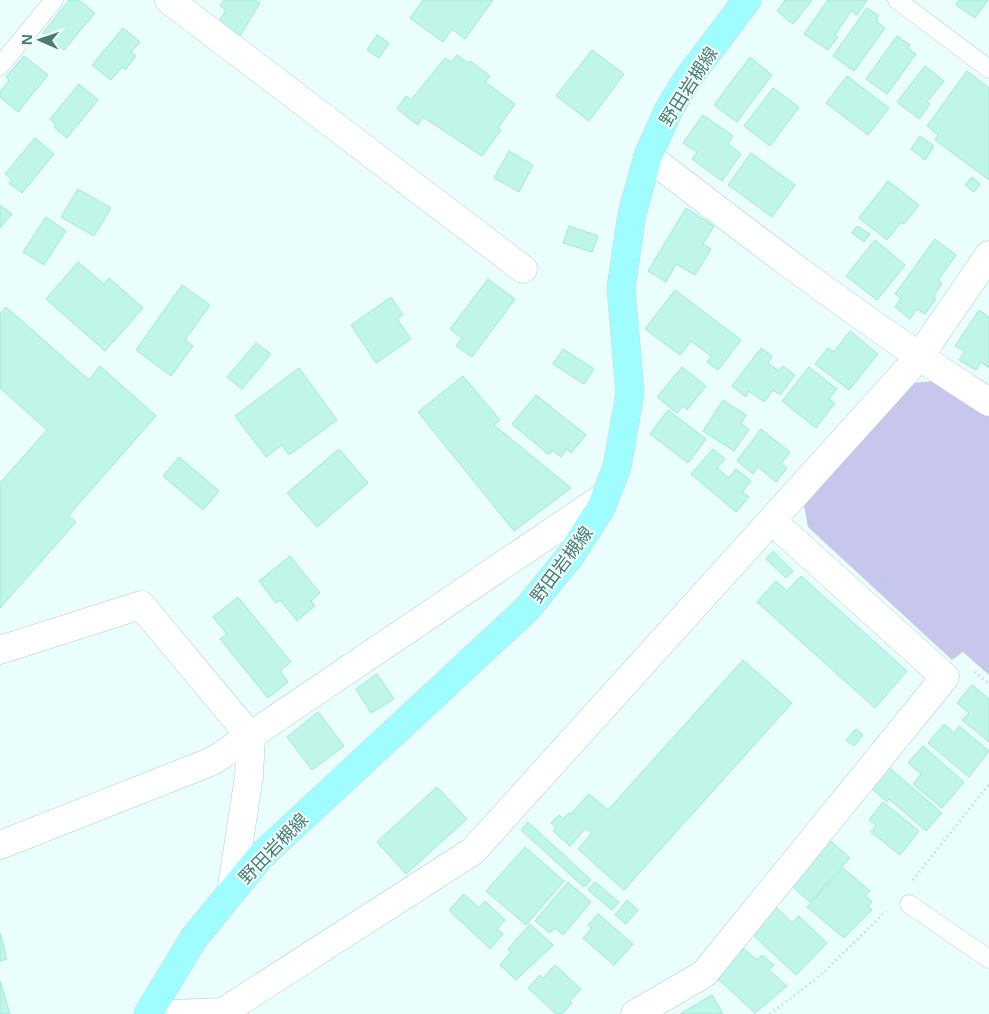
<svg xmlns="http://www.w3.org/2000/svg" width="989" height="1014" viewBox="0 0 989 1014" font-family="'Open Sans','Noto Sans JP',sans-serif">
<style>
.green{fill:#c7c7ed}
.building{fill:#c0f5ea;stroke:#9fe9d9}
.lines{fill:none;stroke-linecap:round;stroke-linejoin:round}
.service-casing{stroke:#abd0ca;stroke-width:19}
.minor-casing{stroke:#abd0ca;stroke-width:29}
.primary-casing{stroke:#cddad7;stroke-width:29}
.path{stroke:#a2dbcf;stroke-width:3;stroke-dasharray:1 4;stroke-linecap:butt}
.service{stroke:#fff;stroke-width:18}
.minor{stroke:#fff;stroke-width:28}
.primary{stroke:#a0fdff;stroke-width:28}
.labels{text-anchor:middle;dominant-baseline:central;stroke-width:4;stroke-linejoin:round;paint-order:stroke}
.street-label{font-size:18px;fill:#4b7c70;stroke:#f2ffff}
</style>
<rect width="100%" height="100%" fill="#ebfefe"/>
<!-- green -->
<polygon class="green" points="935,381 989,416 989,675 963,652 952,660 808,527 804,506 913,383"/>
<!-- building -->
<g class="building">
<polygon points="69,0 79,0 95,13 64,50 43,33"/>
<polygon points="224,0 255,0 260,3 240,36 218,23 226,10 220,6"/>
<polygon points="423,0 493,0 465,39 452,29 443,42 410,18"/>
<polygon points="785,0 812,0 793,24 777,11"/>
<polygon points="828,0 867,0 857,15 851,11 835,35 838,37 828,50 804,34"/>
<polygon points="959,0 988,0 975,18 956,5"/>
<polygon points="867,8 878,15 877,22 885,28 854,71 833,56"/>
<polygon points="123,28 140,42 131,52 136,56 125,70 122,67 111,80 92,65"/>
<polygon points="377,35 389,43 379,58 367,50"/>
<polygon points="897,36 910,45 908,48 916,54 887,94 866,79"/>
<polygon points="592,50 624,74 589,121 556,96"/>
<polygon points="457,55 468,63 470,61 490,76 485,82 515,104 498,128 501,130 482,156 423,117 418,125 397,109 406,96 411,100 445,58 451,62"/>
<polygon points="24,56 48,75 18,112 0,97 0,92 9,80 6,77"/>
<polygon points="750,57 772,75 737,122 714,105"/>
<polygon points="925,66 944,81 927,102 930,104 919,119 897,102"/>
<polygon points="967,71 989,88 989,180 935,140 938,135 927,126"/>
<polygon points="847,76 889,108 868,135 826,103"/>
<polygon points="79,84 98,100 67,138 54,127 56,124 50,119"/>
<polygon points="773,88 799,107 770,146 744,126"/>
<polygon points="703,115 733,136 728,144 741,154 722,181 692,159 697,152 683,143"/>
<polygon points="920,136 934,146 925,160 911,149"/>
<polygon points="35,138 54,154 22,193 9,183 12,180 5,174"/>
<polygon points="509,151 533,165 519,192 494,178"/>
<polygon points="751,153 795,185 772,217 728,185"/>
<polygon points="972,177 980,184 974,192 965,185"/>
<polygon points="888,181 919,205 904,224 901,222 887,240 859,218"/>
<polygon points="78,189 111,208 94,236 61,217"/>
<polygon points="0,205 12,214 0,228"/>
<polygon points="686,208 714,226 703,244 711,249 695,275 676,264 666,282 648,271"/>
<polygon points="46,217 66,231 44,265 23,252"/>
<polygon points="569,226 598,236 592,252 563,243"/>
<polygon points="857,226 870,234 864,242 852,233"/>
<polygon points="935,239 956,255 938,280 942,283 933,297 936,299 925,314 917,309 910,319 895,307 901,298 895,294"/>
<polygon points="875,240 905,265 877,300 846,276"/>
<polygon points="78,262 104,284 109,278 143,308 105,351 46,299"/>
<polygon points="488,279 515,299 472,357 456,346 462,338 450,329"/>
<polygon points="182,285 210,305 185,340 193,346 171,376 136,350"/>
<polygon points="675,290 741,340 718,370 707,362 711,356 691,341 680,355 645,329"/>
<polygon points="391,297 403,315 397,319 411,339 376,363 351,325"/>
<polygon points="6,307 89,380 100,366 156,416 68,516 76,522 0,608 0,483 47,430 0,388 0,314"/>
<polygon points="979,310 989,317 989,368 981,362 976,370 959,360 965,351 955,346"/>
<polygon points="850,331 878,354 849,390 815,364 828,348 834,352"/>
<polygon points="256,343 271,354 242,389 227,377"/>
<polygon points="761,348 772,356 768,363 779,371 783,366 795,375 780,395 773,390 764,402 749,391 746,397 732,386"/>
<polygon points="563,349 594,369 584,384 553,364"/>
<polygon points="682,367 706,386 687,410 683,406 677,413 657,397"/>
<polygon points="809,367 837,389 829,399 835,403 816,428 782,401"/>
<polygon points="299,368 337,420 289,455 282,445 266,457 235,416"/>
<polygon points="463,376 500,420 494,425 571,488 514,531 418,412"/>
<polygon points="536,395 586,435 571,453 567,449 561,457 552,450 549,455 512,424"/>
<polygon points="723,400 746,415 741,424 749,429 734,451 703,431"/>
<polygon points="668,410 706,439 688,463 650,434"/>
<polygon points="761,429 790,452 781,464 787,468 776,482 758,467 753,474 737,461"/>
<polygon points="339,449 368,483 317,527 287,493"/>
<polygon points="713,449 725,459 717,468 729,478 736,469 751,481 742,492 749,497 736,512 691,474"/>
<polygon points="179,457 219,491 203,510 163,476"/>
<polygon points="773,551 793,571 786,578 766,559"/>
<polygon points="290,556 320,593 311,601 315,606 297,621 280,600 276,603 259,581"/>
<polygon points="801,576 907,671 875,708 757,602 776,581 787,591"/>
<polygon points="238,597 291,662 280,671 288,682 268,698 220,639 227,634 213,617"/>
<polygon points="743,660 792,703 624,890 578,849 592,833 586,828 570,846 553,831 556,827 551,823 559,815 563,819 569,813 571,814 589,794 608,810"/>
<polygon points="377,674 394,699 371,713 356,689"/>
<polygon points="972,685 989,699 989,742 962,720 969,713 957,703"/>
<polygon points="318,712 344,746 312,770 287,737"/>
<polygon points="944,724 954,733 959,726 989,751 969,777 928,743"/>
<polygon points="856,729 863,735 854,746 846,740"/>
<polygon points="923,746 964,782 942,808 913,784 921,774 908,763"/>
<polygon points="887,766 942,813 926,831 889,799 887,802 869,786"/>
<polygon points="437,787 467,819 406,874 377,842"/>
<polygon points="883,802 919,831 900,855 871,832 876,825 869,820"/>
<polygon points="528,822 591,880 584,887 521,830"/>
<polygon points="826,837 850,858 810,902 787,882"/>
<polygon points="525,847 564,881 526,925 486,891"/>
<polygon points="843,868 870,891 865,896 872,902 868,907 872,910 844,938 807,907"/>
<polygon points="568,882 591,902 563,935 555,928 550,933 535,921"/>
<polygon points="595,882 619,902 612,910 588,890"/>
<polygon points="464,894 479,908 485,901 505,920 497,929 503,934 490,949 449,910"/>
<polygon points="627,900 638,910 626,924 615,915"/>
<polygon points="776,907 792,923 799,916 827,943 796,975 751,933"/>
<polygon points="598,914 633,944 614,965 583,938 592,928 588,925"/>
<polygon points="530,924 553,945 516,980 500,965 511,952 508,949"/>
<polygon points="0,933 7,959 0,961"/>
<polygon points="743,948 757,960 762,955 774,965 769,970 787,986 755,1013 717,978"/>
<polygon points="555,965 581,989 570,1001 572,1003 562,1014 556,1014 528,988 540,975 543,978"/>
<polygon points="0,981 10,1014 0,1014"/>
<polygon points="712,995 723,1014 680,1014"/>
</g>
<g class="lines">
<defs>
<g id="service">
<polyline points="897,0 989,69"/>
<polyline points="0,66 54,0"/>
<polyline points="909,904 989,959"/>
</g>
<g id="minor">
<polyline points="169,0 523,269"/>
<path d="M648,156c111,86 223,171 341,246"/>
<polyline points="0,650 141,605 251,737 249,776 231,893"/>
<polyline points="0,845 213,761 605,496"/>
<polyline points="173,1014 223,1012 473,851 919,357 989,255"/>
<polyline points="635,1014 704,974 945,677 772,521"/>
</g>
<polyline id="primary" points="148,1014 194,938 261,856 527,609 571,555 601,508 617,467 630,393 621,288 632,214 648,156 668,111 686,81 747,0"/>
</defs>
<!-- service casing -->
<use href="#service" class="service-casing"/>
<!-- minor casing -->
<use href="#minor" class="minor-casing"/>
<!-- primary casing -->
<use href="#primary" class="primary-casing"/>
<!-- path -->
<g class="path">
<polyline points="883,582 888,577"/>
<polyline points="975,672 989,684"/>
<polyline points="913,880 989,784"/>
<polyline points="770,1014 822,974 886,911"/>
</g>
<!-- service -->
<use href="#service" class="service"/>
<!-- minor -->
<use href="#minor" class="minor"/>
<!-- primary -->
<use href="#primary" class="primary"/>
</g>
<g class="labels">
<!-- street labels -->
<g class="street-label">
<text transform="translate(688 86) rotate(-57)">野田岩槻線</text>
<text transform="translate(561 564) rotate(-53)">野田岩槻線</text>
<text transform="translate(273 848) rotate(-46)">野田岩槻線</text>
</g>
</g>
<!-- north arrow -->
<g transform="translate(40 40) rotate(272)" stroke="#f2ffff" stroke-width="4" paint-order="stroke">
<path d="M0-4L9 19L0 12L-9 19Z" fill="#4b7c70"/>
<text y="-8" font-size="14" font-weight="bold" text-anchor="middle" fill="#4b7c70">N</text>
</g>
</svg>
